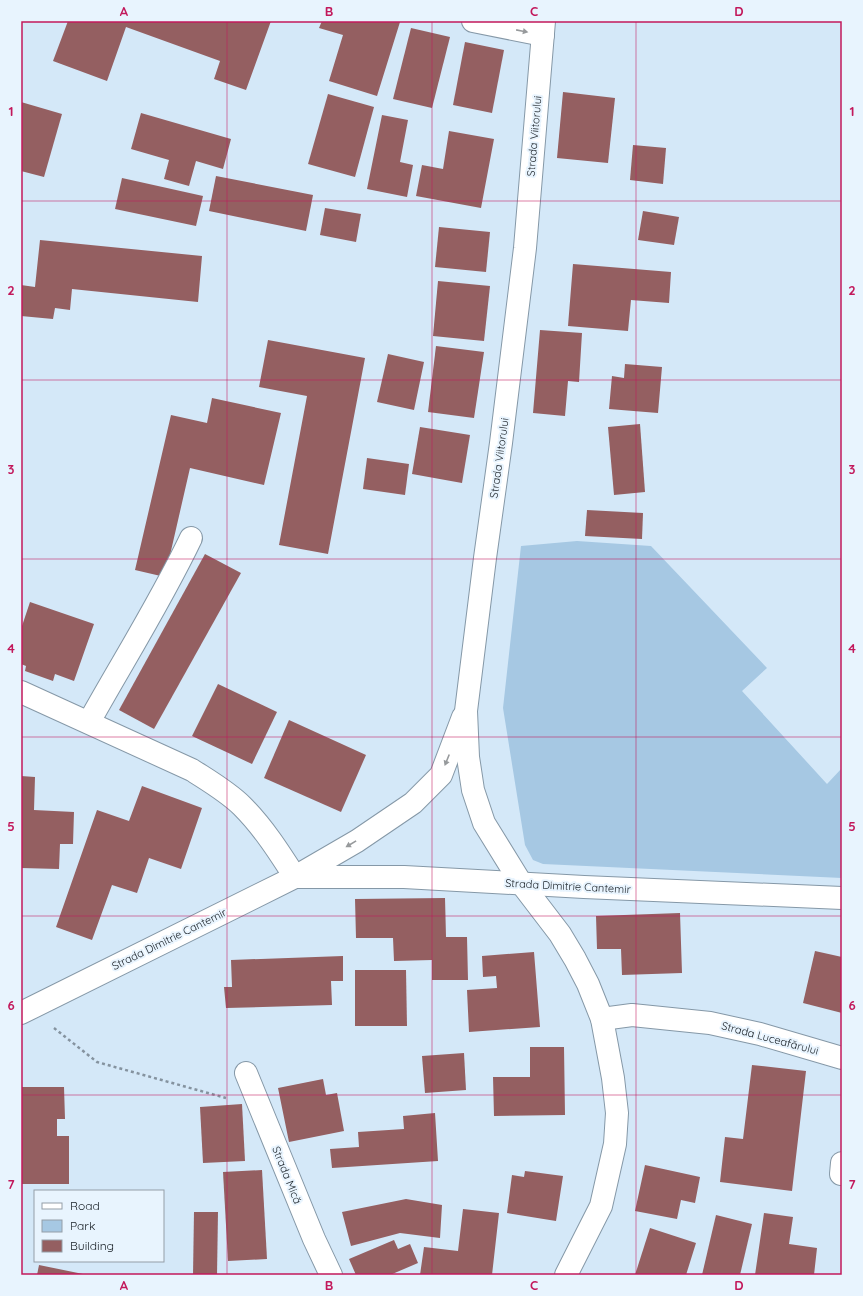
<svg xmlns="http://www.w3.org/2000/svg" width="863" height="1296" viewBox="0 0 863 1296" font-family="Quicksand,sans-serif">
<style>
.green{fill:#a6c8e3}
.building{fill:#945f61}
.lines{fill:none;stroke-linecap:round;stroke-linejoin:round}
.minor-casing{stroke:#8598a7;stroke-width:24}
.path{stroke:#85939f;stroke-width:2.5;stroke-dasharray:3 3;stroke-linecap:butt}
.minor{stroke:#fff;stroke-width:22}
.oneway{fill:#979a9c}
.grid{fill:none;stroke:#c2185b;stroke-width:1;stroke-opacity:0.55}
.labels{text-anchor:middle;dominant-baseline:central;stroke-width:4;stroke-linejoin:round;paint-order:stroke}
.street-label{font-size:11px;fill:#171e24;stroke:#e8f4fe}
.neatline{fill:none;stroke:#c2185b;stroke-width:1.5}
.grid-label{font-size:13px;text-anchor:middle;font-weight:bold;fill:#c2185b}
</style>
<rect width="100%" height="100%" fill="#d4e8f8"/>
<!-- green -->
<polygon class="green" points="577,541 651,546 767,668 742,691 827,784 842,768 842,878 543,864 533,860 525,845 503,708 521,546"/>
<!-- building -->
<g class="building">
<polygon points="68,21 271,21 246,90 214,79 220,61 126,27 107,81 53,61"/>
<polygon points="322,21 397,21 400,22 377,96 329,81 343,35 319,28"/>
<polygon points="411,28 450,37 432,108 393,99"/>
<polygon points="465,42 504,50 492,113 453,105"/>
<polygon points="563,92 615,98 608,163 557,158"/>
<polygon points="328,94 374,107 355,177 308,164"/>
<polygon points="21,102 62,114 44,177 21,171"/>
<polygon points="141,113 231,139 223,169 196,161 189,186 164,179 169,160 131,149"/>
<polygon points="382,115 408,120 400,162 413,165 407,197 367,189"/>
<polygon points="449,131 494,139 481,208 416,196 422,165 443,169"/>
<polygon points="633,145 666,148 663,184 630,180"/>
<polygon points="216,176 313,195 306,231 209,211"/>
<polygon points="122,178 203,196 196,226 115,209"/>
<polygon points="325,208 361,214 356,242 320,235"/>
<polygon points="643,211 679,217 674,245 638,240"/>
<polygon points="439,227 490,232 486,272 435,267"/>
<polygon points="40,240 202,256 198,302 72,289 70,310 55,308 53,319 21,316 21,285 35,287"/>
<polygon points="573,264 671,272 669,303 631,300 628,331 568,326"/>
<polygon points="438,281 490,286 484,341 433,336"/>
<polygon points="540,330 582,333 579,382 568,381 565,416 533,413"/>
<polygon points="268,340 365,358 328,554 279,545 307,396 259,387"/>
<polygon points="436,346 484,352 474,418 428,412"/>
<polygon points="388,354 424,362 414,410 377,402"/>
<polygon points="625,364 662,367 658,413 609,409 612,376 624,378"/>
<polygon points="212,398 281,413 264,485 190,468 165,577 135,570 171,415 207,423"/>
<polygon points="640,424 645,492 614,495 608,427"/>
<polygon points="420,427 470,435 462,483 412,474"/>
<polygon points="367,458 409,464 405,495 363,489"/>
<polygon points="587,510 643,513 642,539 585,536"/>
<polygon points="205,554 241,573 154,729 119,710"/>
<polygon points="30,602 94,624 74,681 55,674 53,681 25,671 26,666 21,664 21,629"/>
<polygon points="218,684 277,712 252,764 192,736"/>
<polygon points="289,720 366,755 341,812 264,778"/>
<polygon points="21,776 35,777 34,810 74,812 73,844 60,844 59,869 21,868"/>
<polygon points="142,786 202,808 181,869 149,858 137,893 112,885 92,940 56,927 97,810 129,821"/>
<polygon points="445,898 446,937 467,937 468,980 432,980 432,960 394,961 393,938 356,938 355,899"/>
<polygon points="680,913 682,973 622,975 621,949 597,949 596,916"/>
<polygon points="815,951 842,957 842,1013 803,1003"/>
<polygon points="534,952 540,1027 469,1032 467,990 497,988 496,976 483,977 482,956"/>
<polygon points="343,956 343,981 331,981 332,1005 226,1008 224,987 232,987 231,960"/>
<polygon points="355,970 406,970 407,1026 355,1026"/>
<polygon points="530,1047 564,1047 565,1115 494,1116 493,1077 530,1077"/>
<polygon points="464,1053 466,1090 425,1093 422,1056"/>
<polygon points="752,1065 806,1071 792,1191 720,1182 725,1137 743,1139"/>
<polygon points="323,1079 326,1095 337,1093 344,1131 289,1142 278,1088"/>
<polygon points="21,1087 64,1087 65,1119 57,1119 57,1136 69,1136 69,1184 21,1184"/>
<polygon points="242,1104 245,1161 203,1163 200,1107"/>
<polygon points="435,1113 438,1161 332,1168 330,1149 359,1147 358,1132 404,1129 403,1116"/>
<polygon points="645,1165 700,1177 695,1203 681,1200 677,1219 635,1211"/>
<polygon points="262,1170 267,1259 228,1261 223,1172"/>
<polygon points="525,1171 563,1176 556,1221 507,1213 512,1175 524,1177"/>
<polygon points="406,1199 442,1205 440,1238 400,1233 351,1246 342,1212"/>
<polygon points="463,1209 499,1213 492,1275 420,1275 424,1247 458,1251"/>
<polygon points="194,1212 218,1212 217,1275 193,1275"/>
<polygon points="764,1213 793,1217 789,1244 817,1248 814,1275 755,1275"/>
<polygon points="716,1215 752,1224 740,1275 702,1275"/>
<polygon points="650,1228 696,1243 686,1275 635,1275"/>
<polygon points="394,1240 398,1249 410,1244 418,1263 390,1275 356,1275 349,1259"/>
<polygon points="39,1265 83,1274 83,1275 37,1275"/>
</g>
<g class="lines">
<defs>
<g id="minor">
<polyline points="473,21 543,35"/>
<polyline points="544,21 525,248 501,443 485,558 466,711 468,757 473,790 484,823 521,883 560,934 575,959 588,984 602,1019 613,1078 617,1113 615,1144 601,1206 566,1275"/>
<path d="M21,692l171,78c17,11 36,22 50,36 21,21 37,46 53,71"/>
<path d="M89,722c34,-61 72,-121 102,-184"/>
<polyline points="296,877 404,877 584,887 842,898"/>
<polyline points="21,1013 295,877 357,841 413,803 441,775 463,717"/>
<polyline points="602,1019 632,1015 710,1023 760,1034 842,1058"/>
<polyline points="246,1073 314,1239 331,1275"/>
<polyline points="841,1174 842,1163"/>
</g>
</defs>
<!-- minor casing -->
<use href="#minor" class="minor-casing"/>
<!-- path -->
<polyline class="path" points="54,1028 97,1062 226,1098"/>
<!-- minor -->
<use href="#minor" class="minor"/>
</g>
<!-- one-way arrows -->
<defs><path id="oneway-solid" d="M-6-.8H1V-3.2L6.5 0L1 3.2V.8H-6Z"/></defs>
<g class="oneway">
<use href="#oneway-solid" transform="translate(522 31) rotate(11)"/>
<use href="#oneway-solid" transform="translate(447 760) rotate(112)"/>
<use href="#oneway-solid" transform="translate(351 844) rotate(149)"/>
</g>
<!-- grid -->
<path class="grid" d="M227,21v1254M432,21v1254M636,21v1254M21,201h821M21,380h821M21,559h821M21,737h821M21,916h821M21,1095h821"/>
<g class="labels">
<!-- street labels -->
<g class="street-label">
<text transform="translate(534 136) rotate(-85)">Strada Viitorului</text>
<text transform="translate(499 458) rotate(-82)">Strada Viitorului</text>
<text transform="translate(568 886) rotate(3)">Strada Dimitrie Cantemir</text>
<text transform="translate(169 939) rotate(-26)">Strada Dimitrie Cantemir</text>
<text transform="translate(770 1038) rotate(15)">Strada Luceafărului</text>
<text transform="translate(287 1175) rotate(68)">Strada Mică</text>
</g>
</g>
<!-- border -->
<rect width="863" height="1296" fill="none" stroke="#e8f4fe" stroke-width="44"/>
<!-- legend -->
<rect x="34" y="1190" width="130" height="72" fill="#e8f4fe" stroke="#949ea7"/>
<rect x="42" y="1203" width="20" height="6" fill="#ffffff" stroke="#949ea7"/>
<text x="70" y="1210" font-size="12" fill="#171e24">Road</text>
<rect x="42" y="1220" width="20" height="12" fill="#a6c8e3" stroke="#949ea7"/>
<text x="70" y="1230" font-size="12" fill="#171e24">Park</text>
<rect x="42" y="1240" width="20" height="12" fill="#945f61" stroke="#949ea7"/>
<text x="70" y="1250" font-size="12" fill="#171e24">Building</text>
<rect x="22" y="22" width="819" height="1252" class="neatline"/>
<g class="grid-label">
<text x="124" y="16">A</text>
<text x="329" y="16">B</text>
<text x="534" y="16">C</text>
<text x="739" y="16">D</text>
<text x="11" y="116">1</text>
<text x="852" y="116">1</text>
<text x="11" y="295">2</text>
<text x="852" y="295">2</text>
<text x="11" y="474">3</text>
<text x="852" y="474">3</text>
<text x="11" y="653">4</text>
<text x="852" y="653">4</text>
<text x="11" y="831">5</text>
<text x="852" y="831">5</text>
<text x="11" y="1010">6</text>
<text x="852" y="1010">6</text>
<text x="11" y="1189">7</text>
<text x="852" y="1189">7</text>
<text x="124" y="1290">A</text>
<text x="329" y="1290">B</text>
<text x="534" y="1290">C</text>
<text x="739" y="1290">D</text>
</g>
</svg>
